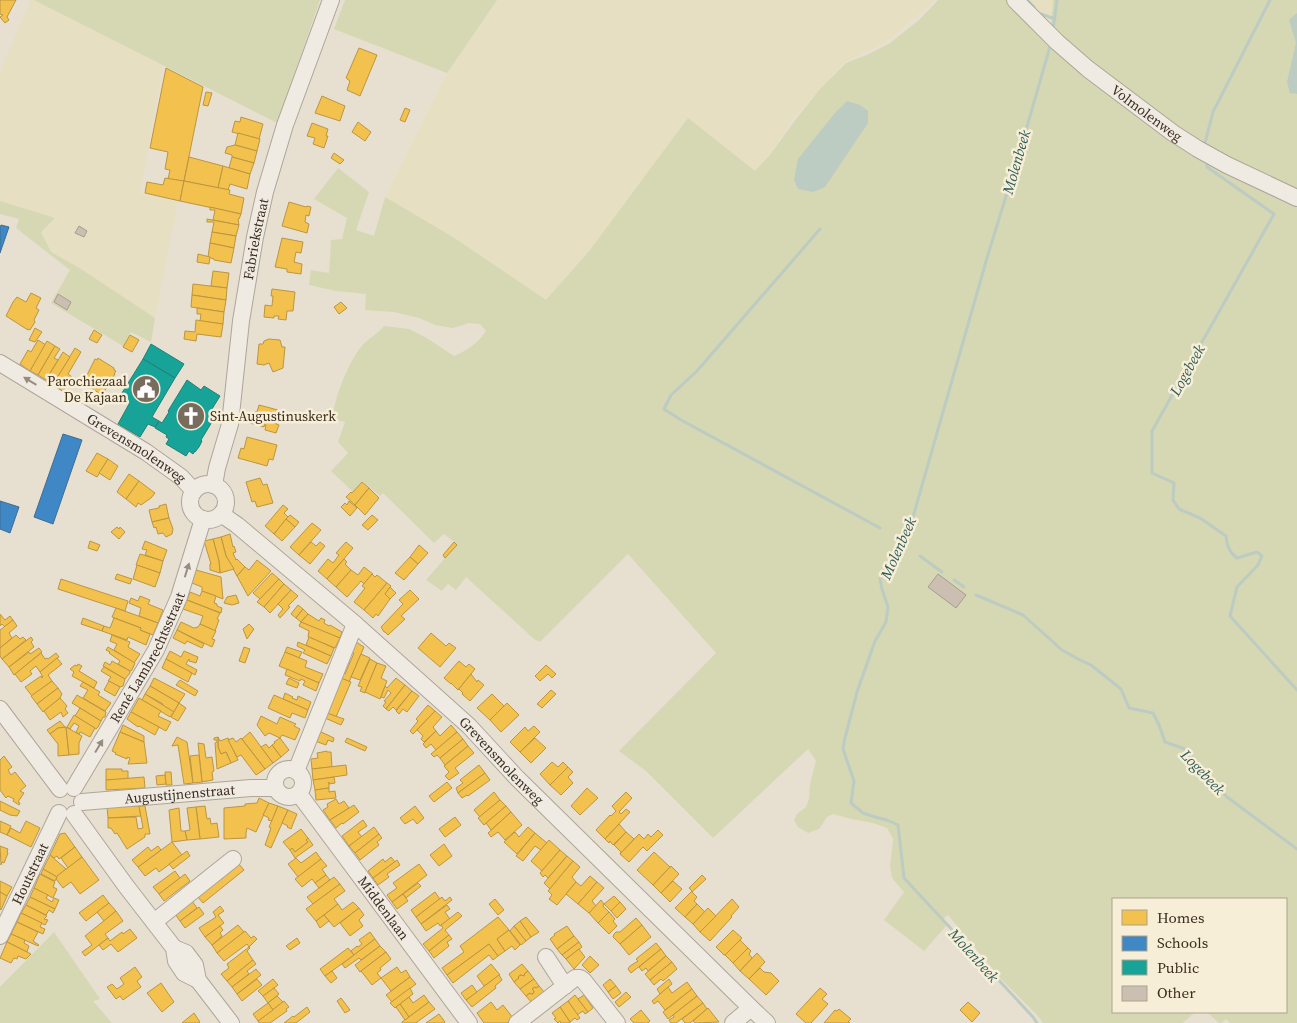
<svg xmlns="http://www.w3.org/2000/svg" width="1297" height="1023" viewBox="0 0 1297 1023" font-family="'Source Serif 4',serif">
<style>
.farmland{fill:#e6dfc2}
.green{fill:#d6d7b3;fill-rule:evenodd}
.water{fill:#bcccc2}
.homes{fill:#f2c14e;stroke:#bc9540}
.schools{fill:#3f88c5;stroke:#3e6d94}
.public{fill:#17a398;stroke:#228074}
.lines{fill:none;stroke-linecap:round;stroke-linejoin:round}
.stream{stroke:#bcccc2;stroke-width:3}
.building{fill:#cbbfb2;stroke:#a89c90}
.minor-casing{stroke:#ada599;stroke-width:18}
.minor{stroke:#efebe3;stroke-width:16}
.oneway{fill:#968c82}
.labels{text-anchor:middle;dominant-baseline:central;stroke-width:5;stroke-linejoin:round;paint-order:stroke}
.street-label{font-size:14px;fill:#3d2e20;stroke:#f7eed8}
.poi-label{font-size:14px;fill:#3d2e20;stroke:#f7eed8;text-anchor:end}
.water-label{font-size:15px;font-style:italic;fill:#2f5d5a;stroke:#f7eed8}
</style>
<rect width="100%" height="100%" fill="#e7e0d1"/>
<!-- farmland -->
<g class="farmland">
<polygon points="31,0 34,0 163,65 140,193 178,202 155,318 81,269 51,252 40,232 55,218 0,201 0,71"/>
<polygon points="497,0 935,0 889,40 845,62 791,121 770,155 755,172 688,118 590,250 546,301 453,237 385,197 447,73"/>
<polygon points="1024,0 1053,0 1051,25"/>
</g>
<!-- green -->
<g class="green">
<polygon points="34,0 320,0 277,123"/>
<polygon points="345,0 497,0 447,73 334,29"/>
<path d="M938,0h70l71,69 33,29 85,57 100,49v819h-67l-4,-4 -4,4h-3l-11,-10 -13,-1 -12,11h-140l-5,-7 -37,-37 -53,-64 -6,5 4,6 -22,25 -40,-31 20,-28 -12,-14 -2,-11 3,-28 -6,-11 -14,-5 -22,-4 -18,-5 -6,3 -8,12 -11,4 -10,-6 -4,-7 3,-6 9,-7 3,-8 1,-15 6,-23 -8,-12 -95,89 -67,-67 -27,-20 97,-98 -88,-99 -88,88 -6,-3 -68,-62 -10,13 -8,-6 -6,7 -16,-11 31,-36 -13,-10 -10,9 -51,-50 -3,3 -18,-15 -9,11 -22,-21 17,-18 -10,-11 7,-20 -12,-3c0,-19 16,-58 28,-72 7,-9 17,-13 23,-21l25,3 16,8 29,19c14,-6 24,-13 32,-25l-6,-7 -11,-1 -16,5 -18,-3 -16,-7 -25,-6 -29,-2 1,-16 -30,-3 -27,-6 2,-15 18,3 2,-33 11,-1 5,-21 -33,-19 24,-31 31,24 -13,38 18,6 11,-39 68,40 93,63 44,-50 98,-132 67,53 15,-16 23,-32 27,-34 26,-26 23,-9 21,-11 29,-23zM1113,899h173v113h-173z"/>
<polygon points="1053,0 1297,0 1297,193 1210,153 1083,58 1051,25"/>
<polygon points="0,201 55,218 41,232 51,252 81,269 155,318 151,342 131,332 123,346 51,303 70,270 16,228 19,219 0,214"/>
<polygon points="54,932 100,999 93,1001 112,1023 0,1023 0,987"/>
</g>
<!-- water -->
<g class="water">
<polygon points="1297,13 1297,94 1290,93 1287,82 1296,43 1289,20"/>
<polygon points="847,101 860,105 868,111 868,123 825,187 813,192 798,189 794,180 798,159 835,113"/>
</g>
<!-- homes -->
<g class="homes">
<polygon points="0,0 16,0 7,17 9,20 5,23 0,17 3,15 0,14"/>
<polygon points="359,48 377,55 360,96 347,90 350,81 346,78"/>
<polygon points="166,68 203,87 184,181 168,179 170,170 165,169 168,152 150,148"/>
<polygon points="206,92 212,93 208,106 203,105"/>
<polygon points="322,96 345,106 340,121 315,113"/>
<polygon points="405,108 410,110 405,122 400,120"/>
<polygon points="241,117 263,124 259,139 232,132 235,121 240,122"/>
<polygon points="358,122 371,132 365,141 352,132"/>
<polygon points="312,123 328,129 326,136 328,136 324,148 313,144 315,138 307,136"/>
<polygon points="238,133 260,139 257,151 235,145"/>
<polygon points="235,145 257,151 254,163 232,157 232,155 225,153 227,147"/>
<polygon points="334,153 344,160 340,164 331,158"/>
<polygon points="189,157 223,166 218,188 184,181"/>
<polygon points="232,157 254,163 250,174 229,168"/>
<polygon points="223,166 250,174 247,189 230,184 228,190 218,188"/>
<polygon points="165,178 184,181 180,201 145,193 147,182 163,185"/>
<polygon points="184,181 230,190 229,194 244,198 241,214 180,201"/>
<polygon points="289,202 306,207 307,206 311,207 309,216 306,215 305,222 309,224 307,233 282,226"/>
<polygon points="210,207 241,214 239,219 238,219 239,225 213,220 215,210 210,210"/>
<polygon points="207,219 239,225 236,236 212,232 214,222 207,222"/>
<polygon points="212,232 236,236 234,248 210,243"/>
<polygon points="282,238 303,242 301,253 296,252 294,262 302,264 301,274 287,272 287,269 275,267"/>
<polygon points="210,243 234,248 231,263 214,260 214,259 208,257"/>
<polygon points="198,254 210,257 209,264 197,262"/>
<polygon points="213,271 229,273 227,288 211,286"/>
<polygon points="193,284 227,288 226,300 192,295"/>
<polygon points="272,289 295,292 293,311 287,311 286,320 278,319 279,316 274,316 274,318 264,317 265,305 272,306 273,296 271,296"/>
<polygon points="31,293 41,298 36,308 39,310 34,320 35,322 30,330 28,329 28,330 6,316 13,302 17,297 26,302"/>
<polygon points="192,295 226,300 224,312 191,307"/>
<polygon points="341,302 347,308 339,314 334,307"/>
<polygon points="197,308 224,312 223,324 200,321 201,314 197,314"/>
<polygon points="196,320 223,324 221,337 197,334 196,341 184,339 185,331 195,332"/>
<polygon points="35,328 42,332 35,342 29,340"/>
<polygon points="94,330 102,335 97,343 89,339"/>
<polygon points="130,335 139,340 132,352 123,347"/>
<polygon points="269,339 280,340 282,347 285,347 283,368 273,372 269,363 264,365 257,364 259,344 263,344 264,341"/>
<polygon points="38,340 46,345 30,371 20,364 28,350 31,352"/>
<polygon points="47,341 55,346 38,375 30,371"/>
<polygon points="55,346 60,349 54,358 58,360 46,380 38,375"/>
<polygon points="75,348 81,352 68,374 72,377 63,391 53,384"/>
<polygon points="63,352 70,357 53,384 46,380"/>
<polygon points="98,358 114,368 114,370 116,371 114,374 115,374 102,395 83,383 95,359 97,360"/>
<polygon points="259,405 278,410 274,423 279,425 276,433 265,430 266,425 265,424 264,427 250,423 252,415 253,416 255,412 257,412"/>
<polygon points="247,437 277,445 273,460 269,459 267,466 238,458 241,448 244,449"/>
<polygon points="97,453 108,459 97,477 86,471"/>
<polygon points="108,459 118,466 110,480 99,473"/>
<polygon points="129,474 139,481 126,499 117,492 120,487"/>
<polygon points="260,478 263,485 267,484 273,503 257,507 255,501 252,502 246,482"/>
<polygon points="139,481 155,493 151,498 141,505 138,503 136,507 126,499"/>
<polygon points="362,482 369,488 355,505 346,497 351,492 352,493"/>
<polygon points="369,488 379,498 365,515 355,505"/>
<polygon points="349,501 357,508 350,516 341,507 345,503 347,505"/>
<polygon points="166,504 169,518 152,522 149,510 159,508 159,506"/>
<polygon points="283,505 288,509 284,513 288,517 274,534 265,526"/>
<polygon points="290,515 299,522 295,527 286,519"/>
<polygon points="372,515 378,520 368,530 362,525"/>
<polygon points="169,518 173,529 172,534 166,537 163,533 158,534 156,527 154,528 152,522"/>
<polygon points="286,519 295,527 282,541 274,534"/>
<polygon points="312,523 321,530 299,555 290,547"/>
<polygon points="117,527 119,529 120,527 125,532 119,539 111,532"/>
<polygon points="230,534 233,547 234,546 236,552 233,553 236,560 237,559 245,567 237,576 226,556 221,537"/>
<polygon points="221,537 226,556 234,569 220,573 219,561 213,539"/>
<polygon points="213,539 219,561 220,573 210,570 210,564 211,564 204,541"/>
<polygon points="90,541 100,545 97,551 88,548"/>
<polygon points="145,541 167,550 163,561 145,555 147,550 142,549"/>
<polygon points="311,542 316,546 320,542 325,546 310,564 299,555"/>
<polygon points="346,542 353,548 327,579 318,571 328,559 333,563 339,555 336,553"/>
<polygon points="454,542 457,545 445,558 443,555"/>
<polygon points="419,545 428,553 418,564 410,557"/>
<polygon points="140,554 163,561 160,573 136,565"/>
<polygon points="410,557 418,564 404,580 395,573"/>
<polygon points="344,559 347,562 345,564 351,570 336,587 327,579"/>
<polygon points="257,560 271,571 248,596 237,576 245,567 249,570"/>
<polygon points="137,565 160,573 155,587 133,579"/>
<polygon points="364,567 373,574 364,584 361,581 347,597 336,587 351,570 358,575"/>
<polygon points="196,570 221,577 223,599 202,591 202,587 192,583"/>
<polygon points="272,573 279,579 260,599 253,593"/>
<polygon points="117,574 132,579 130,584 115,579"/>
<polygon points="372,574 375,577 377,575 387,583 364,610 354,602 365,588 362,586"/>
<polygon points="61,579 128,601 125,611 58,589"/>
<polygon points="279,579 284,584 264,607 257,602"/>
<polygon points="387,583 391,586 385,594 390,599 378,616 376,614 373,618 364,610"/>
<polygon points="284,584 291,590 270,613 264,607"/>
<polygon points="390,587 396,593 390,599 385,594"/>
<polygon points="291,590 298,596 288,606 290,607 280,618 278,615 283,609 278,604"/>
<polygon points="410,590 419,599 401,616 405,619 388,635 385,632 384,632 381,627 403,604 399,600"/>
<polygon points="202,591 216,596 214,603 217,604 217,606 222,608 221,613 187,600 190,592 200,596"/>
<polygon points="236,595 239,603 232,605 224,603 227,597"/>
<polygon points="140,596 150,600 148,604 163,610 158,623 139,616 141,608 129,603 131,598 138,601"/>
<polygon points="187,600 220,613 217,619 219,620 215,631 200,624 203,616 183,609"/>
<polygon points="298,605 303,609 296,618 291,614"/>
<polygon points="116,608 158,623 153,635 140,630 141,628 112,617"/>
<polygon points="303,609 308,614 301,622 296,618"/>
<polygon points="0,614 5,620 10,616 13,620 5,627 2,624 0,626"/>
<polygon points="308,614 319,621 321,618 325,620 324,623 329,626 330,625 342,632 340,638 318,630 301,622"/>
<polygon points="83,618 104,626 102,631 81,624"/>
<polygon points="114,618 141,628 140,630 150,634 146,645 128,637 127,640 102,631 104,626 110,628"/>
<polygon points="13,620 17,626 9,633 12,638 0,648 0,630"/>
<polygon points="181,622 194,628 198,627 200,624 216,631 212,639 215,640 212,647 177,630"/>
<polygon points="301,622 340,638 335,648 308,637 309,631 299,626"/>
<polygon points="249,624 254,629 247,639 243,629"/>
<polygon points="177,630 204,644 202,648 187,641 185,644 173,638"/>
<polygon points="431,633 446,646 449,643 456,648 440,667 418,648"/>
<polygon points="16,635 20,639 23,637 26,640 2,659 0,656 0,648"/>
<polygon points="112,635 130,642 128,647 140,654 134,663 114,650 117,644 110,641"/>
<polygon points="31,637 33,640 31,642 34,647 9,667 2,659"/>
<polygon points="309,637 334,648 331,656 306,645"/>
<polygon points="298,642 331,656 327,664 303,653 305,650 297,646"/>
<polygon points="356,642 364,647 349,682 341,678 343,673 345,674 354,653 352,652"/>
<polygon points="108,647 135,663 132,670 130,671 118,664 120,661 109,653 110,652 106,650"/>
<polygon points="244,647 250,649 245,663 239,661"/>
<polygon points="287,647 302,652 299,658 285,652"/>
<polygon points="39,648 42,652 14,675 9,667 29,652 30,654"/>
<polygon points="170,651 181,657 184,651 198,657 196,663 189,661 189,659 186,664 197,670 195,675 166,659"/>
<polygon points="285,652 307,661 305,667 323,674 319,683 279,666"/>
<polygon points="41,653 45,659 47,658 48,659 56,653 59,657 40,672 36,666 30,671 32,674 21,682 15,674"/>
<polygon points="361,654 370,658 360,680 351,677"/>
<polygon points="57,658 62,664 48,675 52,681 32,696 25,687 41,676 42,678 43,677 40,672"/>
<polygon points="166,659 192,673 188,682 162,668"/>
<polygon points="370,659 377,663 365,693 360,691 362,687 358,686"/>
<polygon points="112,661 130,671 130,673 125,679 103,666 105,662 110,665"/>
<polygon points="459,661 466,667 469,664 475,669 458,690 451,683 451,684 444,678"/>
<polygon points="377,663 386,666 381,678 387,681 380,699 365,692"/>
<polygon points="78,664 82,666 79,671 97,682 94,688 72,676 74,672 70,669 75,665 77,666"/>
<polygon points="546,665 556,674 552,678 548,674 540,681 535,676"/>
<polygon points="104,667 125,679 123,686 120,687 108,681 111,677 101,671"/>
<polygon points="287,669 319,683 316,691 303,685 305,681 301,679 300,681 285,675"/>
<polygon points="471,674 477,682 478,680 484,685 470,701 462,694 463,693 459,689 458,690"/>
<polygon points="154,678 185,694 179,703 150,686"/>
<polygon points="289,678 299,683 297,688 286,684"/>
<polygon points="341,678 351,682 336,717 327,713"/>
<polygon points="396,678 405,685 386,709 383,706 386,702 384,701 391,693 388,690 384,698 381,697 385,686 387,688"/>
<polygon points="180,680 198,691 195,696 176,685"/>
<polygon points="52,681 58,688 37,704 31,696"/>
<polygon points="109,681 120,687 115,696 104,690"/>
<polygon points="83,682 100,692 98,695 111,703 105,711 83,698 88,690 80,686"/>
<polygon points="405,685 412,691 396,710 393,707 389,711 386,709"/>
<polygon points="150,686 179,703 174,712 162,706 163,704 145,694"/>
<polygon points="58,688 62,694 60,698 43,712 37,704"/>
<polygon points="551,690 556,694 542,708 537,704"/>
<polygon points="412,691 419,696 407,712 403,709 399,714 396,711"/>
<polygon points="285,693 293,697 292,698 297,700 298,696 311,702 308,710 283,699"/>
<polygon points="145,694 174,712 170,717 142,700"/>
<polygon points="492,694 504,706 490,720 477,708"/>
<polygon points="77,695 106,712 105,717 103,717 101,721 72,703"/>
<polygon points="274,695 308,710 305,718 292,713 290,718 268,708"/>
<polygon points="60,698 67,706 65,709 68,713 63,717 61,712 50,720 44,711"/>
<polygon points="139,698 161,711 158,716 171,722 166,731 131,712"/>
<polygon points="179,703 186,708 178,721 171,717"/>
<polygon points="507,703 519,715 501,732 490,720"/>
<polygon points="428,705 435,711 413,734 410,731 418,721 416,719"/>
<polygon points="80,708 101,721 98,727 96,729 75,716"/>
<polygon points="435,711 442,717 433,727 436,731 424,742 421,739 423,736 417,730"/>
<polygon points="131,712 159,727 155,735 139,726 138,727 127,719"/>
<polygon points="327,713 344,719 341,725 325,718"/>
<polygon points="74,715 95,728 90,737 80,732 79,734 76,732 79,726 74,723 70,729 67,727"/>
<polygon points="261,716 277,724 280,717 296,724 294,726 300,729 295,740 282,735 280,738 269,733 265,736 257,725"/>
<polygon points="60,721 65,727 58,728 50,734 47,730"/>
<polygon points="123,725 144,736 144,742 120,732"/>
<polygon points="451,725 457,732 436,750 431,744 426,748 423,744 436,731 440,736"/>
<polygon points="534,726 540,732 520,752 510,742 525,727 528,731"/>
<polygon points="66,727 69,755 58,756 58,744 50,734 58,728"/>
<polygon points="66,727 82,736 79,743 79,754 69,755"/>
<polygon points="319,731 334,738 333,742 328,740 326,745 315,741"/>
<polygon points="120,732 144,742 147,763 128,764 130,758 127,757 127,759 115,754 116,753 112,751"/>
<polygon points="250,732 273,763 265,769 242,739"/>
<polygon points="457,732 463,739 440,758 437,755 434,757 431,754"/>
<polygon points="177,737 187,742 193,783 184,784 178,745 172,746"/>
<polygon points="218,737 220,741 228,738 238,760 231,763 226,752 221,754 218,747"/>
<polygon points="218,737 218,747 221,754 226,752 231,763 217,769 215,743 217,742 217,740 214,740 214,738"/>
<polygon points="233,738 236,742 241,738 265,769 256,775 241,755 237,757 228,740"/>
<polygon points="280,738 289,750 281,757 272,745 275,743 274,742"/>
<polygon points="347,738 367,747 365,751 345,742"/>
<polygon points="535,738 546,748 531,763 520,752"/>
<polygon points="463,739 468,746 445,765 440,758"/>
<polygon points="198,743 204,744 206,758 212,757 214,771 212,772 213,780 202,782"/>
<polygon points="266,744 269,748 272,745 281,757 273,763 261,747"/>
<polygon points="468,746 474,753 455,768 459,773 449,780 445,776 449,772 444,766"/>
<polygon points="327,751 327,752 331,752 332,767 312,769 311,759 318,758 317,753"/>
<polygon points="199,755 202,782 193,783 190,756"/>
<polygon points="4,756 12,767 8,770 11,775 15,772 26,786 20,791 24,793 18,802 20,803 19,805 13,801 14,799 8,796 6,798 0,790 0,760"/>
<polygon points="552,762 558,767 563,762 568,767 550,785 540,774"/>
<polygon points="346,765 347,775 313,780 312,769"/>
<polygon points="479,765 485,773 458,793 456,788 463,783 460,780"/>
<polygon points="568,767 573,772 568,777 573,783 561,795 550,785"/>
<polygon points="106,769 122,769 122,771 128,771 128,779 106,780"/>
<polygon points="165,772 171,772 172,785 166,785"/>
<polygon points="485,773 490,780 468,796 467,795 462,798 458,793"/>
<polygon points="165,775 166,784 157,785 156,776"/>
<polygon points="144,777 145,788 106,790 106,780"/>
<polygon points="334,777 335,783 329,784 329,782 329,788 315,790 313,780"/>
<polygon points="447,782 452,788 434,802 429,796"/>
<polygon points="329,788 329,792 335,791 336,798 316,800 315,790"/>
<polygon points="587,788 598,798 580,815 571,806"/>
<polygon points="494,792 500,800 480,817 474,810"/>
<polygon points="626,792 632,798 619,812 621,814 626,809 630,812 605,839 596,830 610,815 611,816 616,811 612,806"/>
<polygon points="259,798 269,803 256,832 247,828 246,833 246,838 224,839 224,808 245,806 245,804 257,803"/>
<polygon points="336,799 339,804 344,801 349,808 330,820 323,810 328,807 327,804"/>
<polygon points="500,800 506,806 484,825 478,818"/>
<polygon points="0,801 20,811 17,816 10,815 0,810"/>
<polygon points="269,803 278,806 272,821 268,820 269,818 263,815"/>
<polygon points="354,805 359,812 343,824 342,823 336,828 330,820"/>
<polygon points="139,806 141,816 108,818 107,807"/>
<polygon points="139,806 145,806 150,834 145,834 145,837 127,849 117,833 115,834 111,828 108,828 108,818 136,817 138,829 143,828"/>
<polygon points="205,806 207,819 210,818 211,824 217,823 219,837 200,839 196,807"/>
<polygon points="278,806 288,810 271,848 265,845 271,828 269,827"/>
<polygon points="415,806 424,818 417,824 413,819 405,824 400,818"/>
<polygon points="506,806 511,812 491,830 486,823"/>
<polygon points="196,807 200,839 187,840 185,831 190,830 187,808"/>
<polygon points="179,808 181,831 185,831 187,840 172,842 169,810"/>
<polygon points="288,810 297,814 291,829 287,827 288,826 282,823"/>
<polygon points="511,812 522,825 505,840 498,832 491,837 488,833"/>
<polygon points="455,817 461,825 445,837 439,829"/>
<polygon points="363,820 367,826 358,832 362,837 349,846 342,836"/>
<polygon points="0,821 11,826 7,835 0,832"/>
<polygon points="26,821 40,828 31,847 7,835 11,828 20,833"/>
<polygon points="619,824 626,832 613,845 610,841 609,843 605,839"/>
<polygon points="374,827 379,834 355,853 349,846"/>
<polygon points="528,827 535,833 517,854 504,842 515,832 519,837"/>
<polygon points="301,829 308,838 306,840 308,842 295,852 292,848 290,850 283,842"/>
<polygon points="658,830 663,835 647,851 643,847 629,862 620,854 639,834 644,839 648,834 651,837"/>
<polygon points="626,832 634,839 620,854 621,852 614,845"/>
<polygon points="65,833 75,847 59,859 57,856 54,858 50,855 60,834"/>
<polygon points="535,833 547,843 541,850 535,846 523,861 516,856"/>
<polygon points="379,834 382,838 377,842 379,845 360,860 355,853"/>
<polygon points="308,838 313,845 295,858 290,850 292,848 295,852 308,842 306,840"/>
<polygon points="549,840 560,850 542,871 531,861"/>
<polygon points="172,842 182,855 159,872 156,868 145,876 138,867"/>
<polygon points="444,844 452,856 439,866 430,855"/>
<polygon points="0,846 8,849 7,852 8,853 4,863 2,862 1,865"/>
<polygon points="158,846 161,850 138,867 132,860 148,847 151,851"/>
<polygon points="75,847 82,857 68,868 61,858"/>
<polygon points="560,850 567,856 548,878 545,875 543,877 540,873"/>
<polygon points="187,851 190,856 173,869 169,864"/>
<polygon points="316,852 321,859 298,877 288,864 296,858 301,863"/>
<polygon points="654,852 670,867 653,885 637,870"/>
<polygon points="50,855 66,869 57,877 43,869"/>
<polygon points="567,856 573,861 550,889 544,883"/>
<polygon points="82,857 99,880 80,894 71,882 63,888 56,879 57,876"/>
<polygon points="391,857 395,862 373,878 368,871 383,859 385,862"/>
<polygon points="321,859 327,866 322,869 326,875 315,883 312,879 302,887 295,879"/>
<polygon points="397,860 400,865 387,874 389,877 378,885 373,878"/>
<polygon points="573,861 580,867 572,877 576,882 557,905 549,899 552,895 548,891"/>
<polygon points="238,863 244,870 203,903 197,896"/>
<polygon points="419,864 427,875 392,902 387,895 397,888 393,883"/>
<polygon points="671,866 679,874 661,893 653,885"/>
<polygon points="43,869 57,877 55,881 41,874"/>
<polygon points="175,871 180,878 159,894 153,887"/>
<polygon points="40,874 55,882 53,887 57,889 53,898 34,888"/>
<polygon points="185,874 190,881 164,901 159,894"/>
<polygon points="326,875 330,880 319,888 315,883"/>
<polygon points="702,875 706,879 692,892 697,897 694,901 697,904 685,917 675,908 692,891 689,888"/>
<polygon points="590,876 597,882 578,904 566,894 576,882 581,886"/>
<polygon points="334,877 340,884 313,904 307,897"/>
<polygon points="0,881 12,887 7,896 0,892"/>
<polygon points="673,881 682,889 670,902 661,893"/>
<polygon points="597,882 604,888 592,901 596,906 589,913 578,904"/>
<polygon points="418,883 421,886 406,898 403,894"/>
<polygon points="340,884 345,891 334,899 338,904 316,921 306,909"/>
<polygon points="34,888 48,895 46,898 52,902 54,898 59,900 55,909 30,897"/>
<polygon points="0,892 7,896 1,910 0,909"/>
<polygon points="435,892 440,899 416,917 411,910"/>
<polygon points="403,894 408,901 397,909 392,902"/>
<polygon points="103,895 109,903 86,921 79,913"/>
<polygon points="614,896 620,902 611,911 604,904"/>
<polygon points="30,897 55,909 53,913 49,910 46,915 26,905"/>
<polygon points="442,897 445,901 450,897 452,900 421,924 416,917"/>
<polygon points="495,899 504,910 498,915 489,904"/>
<polygon points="732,899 739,907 731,916 732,917 710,941 700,932"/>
<polygon points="601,900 604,904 603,906 609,912 598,923 589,913"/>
<polygon points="192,901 197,908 180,921 175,914"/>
<polygon points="353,902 359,908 334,927 324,915 338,904 342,910"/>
<polygon points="620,902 626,909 617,918 611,911"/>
<polygon points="109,903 116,911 104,921 97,912"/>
<polygon points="697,904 705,912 693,924 685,917"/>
<polygon points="26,905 47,916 44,919 48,920 45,925 21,913"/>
<polygon points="447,905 450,909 445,912 450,919 440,926 438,923 426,931 421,924"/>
<polygon points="220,906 224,911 218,915 224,923 205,937 199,928 216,917 213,912"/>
<polygon points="199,907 204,914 185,928 180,921"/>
<polygon points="359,908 364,915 359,920 363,926 350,936 340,923"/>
<polygon points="708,908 716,916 700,932 693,924"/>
<polygon points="116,911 123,921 105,934 108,938 85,956 82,952 92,945 85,936"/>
<polygon points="458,912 462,916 445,930 449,935 429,951 423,944 443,928 441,925"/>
<polygon points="609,912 615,919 613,921 617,926 609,934 598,923"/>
<polygon points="21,913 42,923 40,927 45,929 43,934 17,922"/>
<polygon points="324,915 329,921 320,928 316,921"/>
<polygon points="498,917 509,930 497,939 505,951 498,956 489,944 447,975 442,968 464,952 460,946"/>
<polygon points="526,917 539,932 531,937 520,921"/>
<polygon points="636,918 642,925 620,944 613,937 614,934 616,932 620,932"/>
<polygon points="520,921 531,937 526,941 514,926"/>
<polygon points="17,922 38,932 33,941 39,945 38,946 11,934"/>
<polygon points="238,925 244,932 217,953 212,945"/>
<polygon points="642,925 651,937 629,955 620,944"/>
<polygon points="220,926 223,930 220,933 222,936 212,945 205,937"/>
<polygon points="514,926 526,941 521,945 510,931"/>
<polygon points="567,926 574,936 557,949 550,939 555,935 554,934"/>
<polygon points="130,929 137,938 118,952 111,944 103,950 99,945 108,938 110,941 122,932 123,934"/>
<polygon points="509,930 520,945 515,950 512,946 505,951 497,939"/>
<polygon points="733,930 742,938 725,955 724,955 716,947"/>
<polygon points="245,931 251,938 254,936 257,939 249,947 247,944 224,961 217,953"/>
<polygon points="370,932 375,939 354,955 351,951 357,946 358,947 362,944 359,940"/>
<polygon points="11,934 25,940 24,943 29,946 27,952 7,942"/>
<polygon points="449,935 452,939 447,942 449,946 434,958 429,951"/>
<polygon points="574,936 579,942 562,955 557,949"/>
<polygon points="297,938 300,943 290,950 286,946"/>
<polygon points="375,939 380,946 361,960 359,958 345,968 342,964"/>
<polygon points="740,940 748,948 733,963 725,955"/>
<polygon points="7,942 31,954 26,959 18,956 17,959 14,958 11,963 0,958"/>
<polygon points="579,942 582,947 566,959 562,955"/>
<polygon points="656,943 661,949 631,973 628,969 630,966 638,961 636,959"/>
<polygon points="489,944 498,956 493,960 489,955 453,983 447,975"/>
<polygon points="380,946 386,952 360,972 355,965"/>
<polygon points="249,947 250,948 247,951 253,960 227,981 221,974 229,968 227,964"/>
<polygon points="348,948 354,955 325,976 320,969"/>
<polygon points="748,948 751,951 749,954 752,958 740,971 733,963"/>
<polygon points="579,949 585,957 574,969 566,959"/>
<polygon points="661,949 666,956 648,971 646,968 642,971 639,967"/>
<polygon points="386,952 391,959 380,968 381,970 377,973 381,978 372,985 361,971"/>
<polygon points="757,953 765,962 749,979 740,971"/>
<polygon points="590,956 599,965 590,973 582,965"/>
<polygon points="666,956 672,962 650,980 645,974"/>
<polygon points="253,960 256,964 247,971 249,974 232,987 227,981"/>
<polygon points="672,962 677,969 663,981 661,979 654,985 650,980"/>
<polygon points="491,964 500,975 484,986 477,976"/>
<polygon points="522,964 528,971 525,973 524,976 521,975 519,976 518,977 519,978 514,982 509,974"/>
<polygon points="135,967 142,977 137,981 141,987 123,1000 120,996 116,999 107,987 112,984 117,989 124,984 120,978"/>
<polygon points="397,967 401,973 406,970 410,977 391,991 381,978"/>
<polygon points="760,968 764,972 771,973 779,981 766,995 749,979"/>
<polygon points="256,969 261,975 237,994 232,987"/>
<polygon points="332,971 337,978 331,983 325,976"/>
<polygon points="528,971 534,979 520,989 514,982 519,978 518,977 519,976 521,975 524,976 525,973"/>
<polygon points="499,975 502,980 495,986 496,988 472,1007 466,1000"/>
<polygon points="410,977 416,984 392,1002 386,995"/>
<polygon points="257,979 262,985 242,1001 237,994"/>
<polygon points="273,979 278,985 263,996 258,991"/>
<polygon points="534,979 539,986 536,988 535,987 532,989 534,991 533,994 531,994 530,993 526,996 520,989"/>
<polygon points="610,979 616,986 608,992 603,985"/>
<polygon points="669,979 672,984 660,994 657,989"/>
<polygon points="687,982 692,989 665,1010 658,1001 654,1004 652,1001 668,987 672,993"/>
<polygon points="161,983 174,1002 162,1012 147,993"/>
<polygon points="472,985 477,992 466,1000 461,993"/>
<polygon points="539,986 545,993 532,1003 526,996 530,993 531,994 533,994 534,991 532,989 535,987 536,988"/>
<polygon points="616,986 621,993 613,999 608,992"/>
<polygon points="274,988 279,994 268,1003 263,996"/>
<polygon points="410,988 413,994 395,1008 390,1003"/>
<polygon points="820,988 827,994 822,999 828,1004 811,1023 806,1023 796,1014"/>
<polygon points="692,989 697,996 668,1019 663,1012"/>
<polygon points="626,992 631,997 619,1007 615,1002"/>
<polygon points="424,995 429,1002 409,1017 400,1004 409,997 413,1003"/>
<polygon points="575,995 588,1012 585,1014 583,1011 577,1015 568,1001"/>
<polygon points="584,995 593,1008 588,1012 578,999"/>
<polygon points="277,996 283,1002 273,1010 268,1003"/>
<polygon points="697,996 703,1003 676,1023 671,1023 669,1020 674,1017 673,1015"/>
<polygon points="341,998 350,1010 345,1013 337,1001"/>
<polygon points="284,1001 289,1007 286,1009 287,1011 270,1023 259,1023 258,1021"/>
<polygon points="568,1001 580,1018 577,1020 575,1018 570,1022 560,1007"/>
<polygon points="429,1002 435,1009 417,1022 417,1023 402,1023 402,1022"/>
<polygon points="491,1002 497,1010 503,1005 513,1018 507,1023 484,1023 477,1013"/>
<polygon points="968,1002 980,1013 972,1022 960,1010"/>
<polygon points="268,1003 273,1010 258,1021 253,1014"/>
<polygon points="703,1003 707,1009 690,1023 685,1023 682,1019"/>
<polygon points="400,1004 409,1017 405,1020 396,1007"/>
<polygon points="307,1007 310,1012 296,1023 284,1023 293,1016 294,1017"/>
<polygon points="560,1007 570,1022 570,1023 561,1023 560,1021 558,1023 554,1019 556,1018 552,1013"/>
<polygon points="708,1008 719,1022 695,1023 693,1021"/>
<polygon points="839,1009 851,1019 848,1022 850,1023 824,1023 835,1010 837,1011"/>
<polygon points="641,1010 650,1021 648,1023 634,1023 630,1019"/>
<polygon points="194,1013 200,1022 198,1023 182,1023"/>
<polygon points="439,1014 445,1022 444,1023 426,1023"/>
</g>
<!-- schools -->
<g class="schools">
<polygon points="1,225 9,227 0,253 0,227"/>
<polygon points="63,434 82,440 53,524 34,517"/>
<polygon points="0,501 19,507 10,533 0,529"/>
</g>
<!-- public -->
<g class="public">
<polygon points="151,344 184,364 175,378 143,359"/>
<polygon points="143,359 175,378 152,417 159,421 155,427 148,424 140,437 118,424 129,404 124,401 122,404 117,401"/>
<polygon points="187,380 201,390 204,386 220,396 212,409 218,412 201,440 202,441 199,447 195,452 194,452 193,454 189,451 186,456 166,444 169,439 166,437 167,435 155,428 159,421 162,423 169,412 168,411"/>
</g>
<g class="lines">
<!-- stream -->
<g class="stream">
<polyline points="1027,0 1034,7"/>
<polyline points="1041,14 1055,19"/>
<polyline points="1053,29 1057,0"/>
<polyline points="1206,147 1205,143 1213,112 1270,0"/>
<path d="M1207,161v6l67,47 -122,217v42l22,10 -1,17 6,9 21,9 26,18c1,10 3,16 11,22l20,-6 5,4 -4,9 -21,22 -7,29 67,74"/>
<polyline points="820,229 697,371 671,395 664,409 681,420 880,528"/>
<polyline points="920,556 942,572"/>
<polyline points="954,580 964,587"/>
<polyline points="976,595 1023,615 1062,650 1080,660 1091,665 1121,689 1129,708 1153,713 1159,725 1165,742 1185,749 1227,797 1297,849"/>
<polyline points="1037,1023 1033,1017 904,878 898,825 887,820 875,817 863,813 851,803 854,781 843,749 845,738 857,692 875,641 886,622 888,607 882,589 880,579 903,543 911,524 987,258 1022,144 1051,43"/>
</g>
</g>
<!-- building -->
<g class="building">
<polygon points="79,226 87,231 84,237 75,233"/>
<polygon points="58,294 71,302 67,310 54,302"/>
<polygon points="938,574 966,595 956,608 928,587"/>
</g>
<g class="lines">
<defs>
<g id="minor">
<path id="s1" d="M1015,0l42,42 31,27 85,64 25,16 29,16 70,33"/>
<path id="s2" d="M0,363l146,89 35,25 13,14"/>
<circle cx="208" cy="502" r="18"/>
<path id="s3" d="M214,485l3,-17 13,-44 11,-103 14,-84 10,-45 20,-67 46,-125"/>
<path id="s4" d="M221,514l16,11 118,99 114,102 48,52 234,230 16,15"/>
<polyline points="0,709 60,789"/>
<circle cx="289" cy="783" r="14"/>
<polyline points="296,771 355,624"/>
<path id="s5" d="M74,788l82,-138 23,-53 24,-78"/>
<path id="s6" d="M299,794l170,229"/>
<path id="s7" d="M82,802l169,-14h24"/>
<polyline points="74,814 126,886 174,948 176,961 184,973 198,980"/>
<polyline points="154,922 233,859"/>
<path id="s8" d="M0,936l59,-123"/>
<polyline points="174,948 186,953 195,965 198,980 231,1023"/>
<polyline points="546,957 565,986"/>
<polyline points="517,1023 575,978 580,978 584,981 617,1023"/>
<polyline points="733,1023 751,1008"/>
</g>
</defs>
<!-- minor casing -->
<use href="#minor" class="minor-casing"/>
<!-- minor -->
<use href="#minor" class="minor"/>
</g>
<!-- one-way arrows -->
<defs><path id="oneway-solid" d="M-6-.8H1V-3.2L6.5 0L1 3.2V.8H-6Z" transform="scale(1.25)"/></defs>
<g class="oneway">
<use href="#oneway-solid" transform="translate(30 381) rotate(-149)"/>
<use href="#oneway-solid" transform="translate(187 570) rotate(-73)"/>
<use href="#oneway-solid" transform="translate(99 746) rotate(-59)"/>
</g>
<!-- icons -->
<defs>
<symbol id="civic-disc" viewBox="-11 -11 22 22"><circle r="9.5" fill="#786c5e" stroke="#f7eed8"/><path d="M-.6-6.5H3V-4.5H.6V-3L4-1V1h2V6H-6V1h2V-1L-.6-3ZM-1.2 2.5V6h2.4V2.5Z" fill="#fff"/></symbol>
<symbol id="church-disc" viewBox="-11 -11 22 22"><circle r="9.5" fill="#786c5e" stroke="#f7eed8"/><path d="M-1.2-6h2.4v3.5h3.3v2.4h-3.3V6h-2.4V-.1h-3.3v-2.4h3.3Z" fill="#fff"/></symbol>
</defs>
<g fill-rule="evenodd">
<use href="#civic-disc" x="130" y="373" width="32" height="32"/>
<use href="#church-disc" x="175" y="400" width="32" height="32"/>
</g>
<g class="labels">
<!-- street labels -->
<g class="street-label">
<text stroke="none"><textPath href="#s1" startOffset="174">Volmolenweg</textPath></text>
<text stroke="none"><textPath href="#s3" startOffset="250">Fabriekstraat</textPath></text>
<text stroke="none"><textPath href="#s2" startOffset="161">Grevensmolenweg</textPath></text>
<text stroke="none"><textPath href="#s5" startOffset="150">René Lambrechtsstraat</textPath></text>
<text stroke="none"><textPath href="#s4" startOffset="374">Grevensmolenweg</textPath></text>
<text stroke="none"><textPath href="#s7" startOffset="98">Augustijnenstraat</textPath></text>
<text stroke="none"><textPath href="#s8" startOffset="69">Houtstraat</textPath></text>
<text stroke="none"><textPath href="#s6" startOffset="142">Middenlaan</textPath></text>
</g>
<!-- poi labels -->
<g class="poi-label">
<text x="127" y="381">Parochiezaal<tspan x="127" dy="16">De Kajaan</tspan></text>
<text x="210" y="416" text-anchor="start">Sint-Augustinuskerk</text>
</g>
<!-- water labels -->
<g class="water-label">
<text transform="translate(1016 162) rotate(-74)">Molenbeek</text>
<text transform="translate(1187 370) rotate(-61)">Logebeek</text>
<text transform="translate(898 548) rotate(-66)">Molenbeek</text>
<text transform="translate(1203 772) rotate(46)">Logebeek</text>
<text transform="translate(974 955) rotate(48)">Molenbeek</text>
</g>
</g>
<!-- legend -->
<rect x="1112" y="898" width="175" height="115" fill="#f7eed8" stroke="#ada18e"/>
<rect x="1122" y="910" width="25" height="15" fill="#f2c14e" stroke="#ada18e"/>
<text x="1157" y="923" font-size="15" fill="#3d2e20">Homes</text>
<rect x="1122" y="936" width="25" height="15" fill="#3f88c5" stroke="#ada18e"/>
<text x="1157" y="948" font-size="15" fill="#3d2e20">Schools</text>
<rect x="1122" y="960" width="25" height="15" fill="#17a398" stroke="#ada18e"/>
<text x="1157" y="973" font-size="15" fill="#3d2e20">Public</text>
<rect x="1122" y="986" width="25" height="15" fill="#cbbfb2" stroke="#ada18e"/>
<text x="1157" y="998" font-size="15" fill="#3d2e20">Other</text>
</svg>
